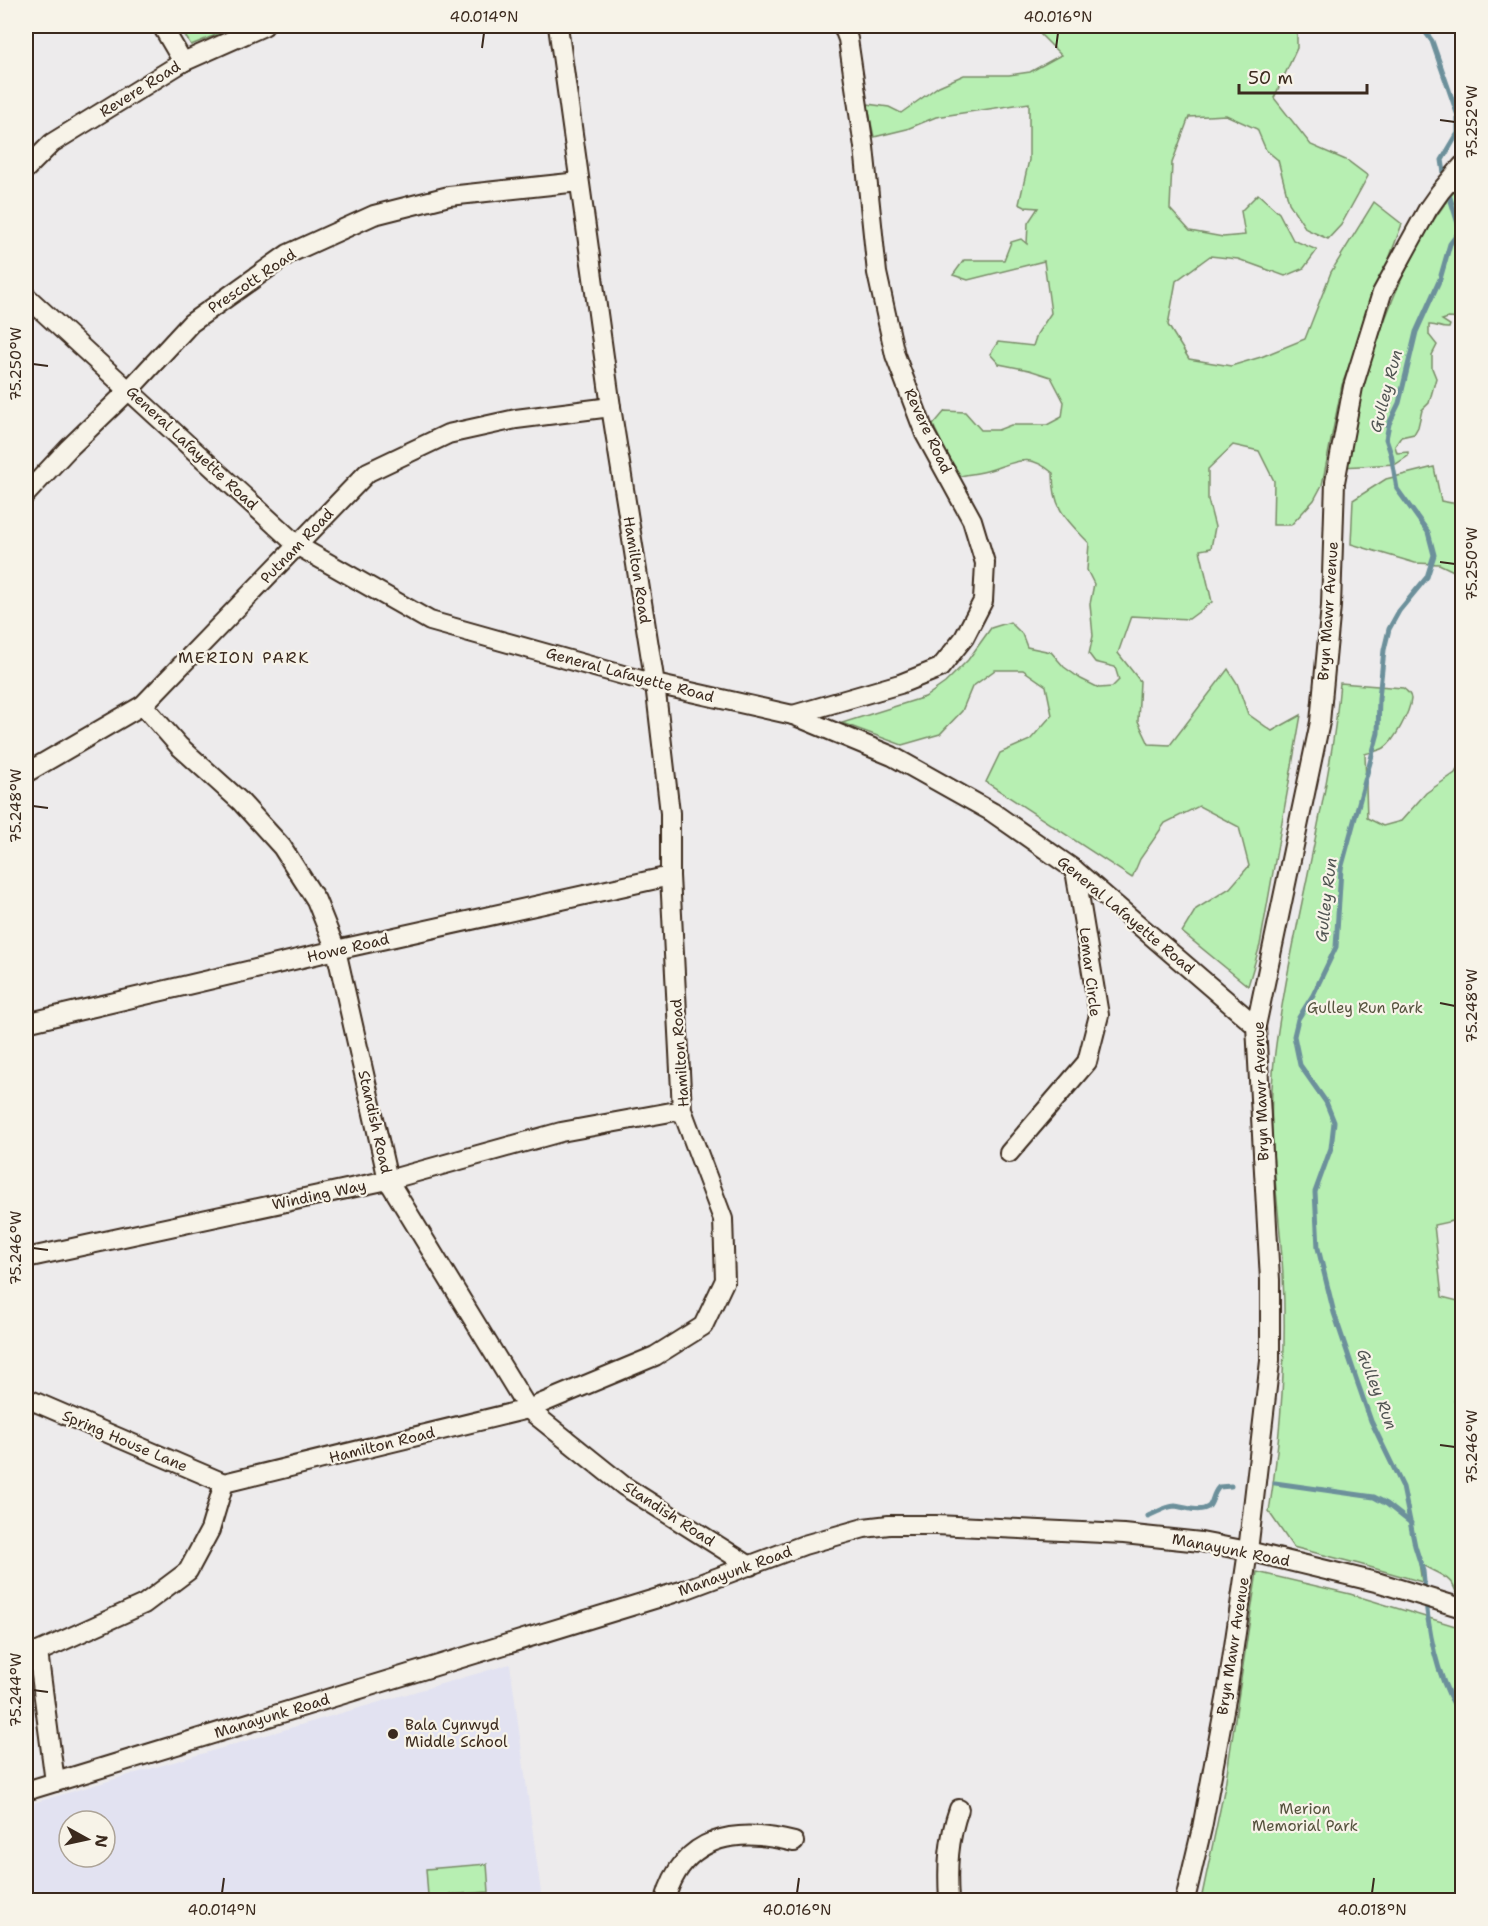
<svg xmlns="http://www.w3.org/2000/svg" width="1488" height="1926" viewBox="0 0 1488 1926" font-family="'Shantell Sans',sans-serif">
<style>
.built{fill:#e2e2f1;fill-rule:evenodd}
.green{fill:#b7efb2;stroke:#798c68;stroke-width:1.5}
.lines{fill:none;stroke-linecap:round;stroke-linejoin:round}
.stream{stroke:#6c909b;stroke-width:5}
.minor-casing{stroke:#3b2a1e;stroke-width:22}
.minor{stroke:#f7f3e8;stroke-width:18}
.ticks{fill:none;stroke:#3b2a1e;stroke-width:2}
.poi-dot{fill:#3b2a1e;stroke:#f7f3e8;stroke-width:2}
.labels{text-anchor:middle;dominant-baseline:central;stroke-width:4.5;stroke-linejoin:round;paint-order:stroke}
.street-label{font-size:15px;fill:#3b2a1e;stroke:#f7f3e8}
.park-label{font-size:15px;fill:#54513c;stroke:#f7f3e8}
.poi-label{font-size:15px;fill:#3b2a1e;stroke:#f7f3e8;text-anchor:start}
.water-label{font-size:16px;font-style:italic;fill:#505452;stroke:#f7f3e8}
.neighbourhood-label{font-size:16px;letter-spacing:1.5px;fill:#3b2a1e;stroke:#f7f3e8}
.neatline{fill:none;stroke:#3b2a1e;stroke-width:2}
.ticks-label{font-size:15px;text-anchor:middle;fill:#3b2a1e}
</style>
<rect width="100%" height="100%" fill="#edebec"/>
<filter id="ink" filterUnits="userSpaceOnUse"><feTurbulence type="fractalNoise" baseFrequency=".0167" numOctaves="2"/><feDisplacementMap in="SourceGraphic" scale="12" xChannelSelector="R" yChannelSelector="G"/><feConvolveMatrix kernelMatrix="1 2 1 2 8 2 1 2 1" color-interpolation-filters="sRGB"/></filter>
<g filter="url(#ink)">
<!-- built -->
<path class="built" d="M510,1664l32,236h-516v-95zM69,1821h36v36h-36z"/>
<!-- green -->
<g class="green">
<polygon points="179,26 238,26 191,45"/>
<path d="M1032,26h265v22l-23,50 37,47 37,16 20,15 -27,49 -13,14 -22,-10 -17,-26 -11,-43 -12,-10 -9,-21 -31,-14 -37,2 -17,46 -2,46 20,22 33,6 22,-2 -4,-24 17,-17 21,19 14,27 24,10 -13,18 -19,8 -47,-17 -28,-3 -34,25 -8,44 21,34 42,7 30,-9 44,-18 26,-67 43,-70 28,22 -60,161 -20,100 -8,15 -23,25h-18l1,-44 -15,-30 -26,-6 -25,24v31l7,27 -4,21 -11,2 12,52 -23,17 -58,-3 -13,37 22,28 -2,40 11,23 21,1 58,-76 9,14 11,31 24,17 29,-16 -41,230 -12,41 -66,-54 14,-23 34,-21 19,-22 -10,-39 -40,-21 -34,17 -25,36 -8,19 -146,-96 14,-29 30,-13 22,-25 -6,-29 -23,-16h-28l-23,17 -10,24 -22,23 -38,11 -60,-22 83,-26 20,-14 23,-23 23,-32 19,-6 12,12 5,13 24,5 13,15 17,12 18,9 13,-1 7,-7 -4,-13 -20,-5 -6,-8 4,-18 -3,-32 4,-20 -7,-14 2,-27c-24,-25 -36,-34 -36,-70 -25,-21 -36,-11 -63,-3 -9,3 -20,4 -29,6l-11,-16 -17,-35 12,-14 20,1 16,18h17l13,-5h36l15,-8 2,-15 -13,-25 -22,-7 -30,-6 -9,-10 8,-12 35,4 4,-12 14,-21 -7,-52 -76,19 -15,-5 11,-15h40l7,-18 10,-3 6,5 1,-21 10,-15 -13,-1 -6,-3 10,-44v-57l-93,14 -29,12 -33,8 -7,-33 22,3 12,6 38,-27 25,-11h45l21,-3 31,-17z"/>
<path d="M1462,182v137l-14,-1 -6,2 8,5 -1,3c-7,1 -13,-4 -20,-3v10l8,10 -5,10v13l4,10 -7,25 -7,7 -4,17 -4,7 -13,3 -6,9 2,7 11,-1v4l-12,8 -54,3c25,-99 52,-206 120,-285z"/>
<polygon points="1434,467 1441,501 1457,504 1462,513 1462,575 1439,564 1415,563 1351,544 1353,500 1386,479"/>
<path d="M1340,683l63,5c4,3 8,6 8,11 -1,13 -17,43 -27,49 -5,3 -13,4 -19,6l2,64 16,8 18,-5 25,-28 29,-20 7,-13v459l-28,6 8,72 20,5v14l-4,3 -2,19 6,7v39l-8,17 8,5v188l-6,-2c-5,-17 -22,-19 -37,-29l3,19 -63,-18 -66,-17 -24,-35c12,-78 18,-157 14,-236 -3,-68 -16,-135 -10,-203 2,-31 8,-61 13,-90 18,-100 45,-199 54,-300z"/>
<polygon points="1257,1572 1350,1594 1462,1628 1462,1900 1201,1900 1225,1786"/>
<polygon points="487,1864 489,1892 428,1896 426,1869"/>
</g>
<g class="lines">
<!-- stream -->
<g class="stream">
<polyline points="1421,26 1432,41 1458,116 1458,133 1442,160 1445,179"/>
<polyline points="1447,188 1460,230"/>
<polyline points="1275,1483 1374,1497 1387,1504 1411,1523"/>
<path d="M1148,1516c8,-3 18,-10 27,-10 9,1 24,7 33,1 5,-3 4,-13 11,-20l12,-1"/>
<polyline points="1425,1593 1423,1571 1415,1546 1403,1487 1371,1421 1358,1384 1334,1313 1318,1248 1315,1192 1331,1148 1334,1122 1326,1102 1300,1065 1294,1036 1298,1019 1313,995 1336,947 1341,869 1378,733 1379,698 1384,650 1389,629 1399,611 1427,577 1434,555 1428,532 1397,489 1391,454 1386,439 1389,424 1399,403 1416,332 1440,279 1450,244 1462,228"/>
<path d="M1426,1602c4,40 13,82 36,115"/>
</g>
<defs>
<g id="minor">
<polyline points="162,26 183,62"/>
<polyline points="26,169 52,143 183,62 264,26"/>
<polyline points="26,296 298,546 430,621 655,684 793,715 892,756 992,812 1075,870 1256,1026"/>
<polyline points="26,494 68,449 129,390 191,323 288,254 374,215 449,196 579,182"/>
<polyline points="143,705 179,746 240,801 282,847 316,900 336,950 388,1180 528,1409 624,1486 750,1566"/>
<polyline points="793,715 900,684 940,668 964,638 983,601 985,563 972,520 925,434 895,355 877,273 864,147 848,39 843,26"/>
<polyline points="26,773 143,705 368,472 448,434 516,419 611,407"/>
<polyline points="26,1023 336,950 670,876"/>
<polyline points="1009,1153 1087,1062 1099,1015 1075,870"/>
<polyline points="26,1258 388,1180 561,1132 682,1110"/>
<polyline points="26,1398 224,1483"/>
<polyline points="26,1652 38,1652 144,1604 188,1571 210,1530 224,1483 528,1409 655,1356 703,1326 725,1280 723,1219 682,1110 670,876 670,813 655,684 611,407 558,26"/>
<polyline points="38,1652 55,1782"/>
<polyline points="26,1791 684,1590 804,1545 864,1528 889,1525 936,1525 1124,1534 1201,1542 1248,1551 1380,1583 1462,1608"/>
<path d="M665,1900c18,-65 71,-73 129,-58"/>
<path d="M949,1900c-2,-32 -1,-60 10,-91"/>
<polyline points="1185,1900 1202,1828 1227,1694 1248,1551 1270,1361 1270,1280 1256,1026 1320,722 1331,606 1335,482 1353,387 1382,293 1428,209 1440,192 1462,166"/>
</g>
</defs>
<!-- minor casing -->
<use href="#minor" class="minor-casing"/>
<!-- minor -->
<use href="#minor" class="minor"/>
</g>
</g>
<!-- ticks -->
<path class="ticks" d="M482,48l2,-15M1056,48l2,-15M1440,120l15,2M33,364l15,2M1440,562l15,2M33,806l15,2M1440,1003l15,3M33,1248l15,2M1440,1445l15,2M33,1690l15,2M222,1893l2,-15M797,1893l2,-15M1372,1893l2,-15"/>
<!-- markers -->
<circle class="poi-dot" cx="393" cy="1734" r="6"/>
<g class="labels">
<!-- street labels -->
<g class="street-label">
<text transform="translate(140 89) rotate(-32)">Revere Road</text>
<text transform="translate(252 281) rotate(-34)">Prescott Road</text>
<text transform="translate(928 431) rotate(65)">Revere Road</text>
<text transform="translate(192 448) rotate(43)">General Lafayette Road</text>
<text transform="translate(297 546) rotate(-46)">Putnam Road</text>
<text transform="translate(637 570) rotate(81)">Hamilton Road</text>
<text transform="translate(1328 611) rotate(-86)">Bryn Mawr Avenue</text>
<text transform="translate(630 675) rotate(15)">General Lafayette Road</text>
<text transform="translate(1126 915) rotate(40)">General Lafayette Road</text>
<text transform="translate(348 948) rotate(-13)">Howe Road</text>
<text transform="translate(1090 972) rotate(83)">Lemar Circle</text>
<text transform="translate(680 1053) rotate(-94)">Hamilton Road</text>
<text transform="translate(1261 1091) rotate(-92)">Bryn Mawr Avenue</text>
<text transform="translate(375 1122) rotate(77)">Standish Road</text>
<text transform="translate(319 1195) rotate(-12)">Winding Way</text>
<text transform="translate(125 1441) rotate(23)">Spring House Lane</text>
<text transform="translate(382 1445) rotate(-14)">Hamilton Road</text>
<text transform="translate(669 1514) rotate(33)">Standish Road</text>
<text transform="translate(1231 1550) rotate(11)">Manayunk Road</text>
<text transform="translate(735 1571) rotate(-20)">Manayunk Road</text>
<text transform="translate(1233 1646) rotate(-81)">Bryn Mawr Avenue</text>
<text transform="translate(272 1716) rotate(-17)">Manayunk Road</text>
</g>
<!-- park labels -->
<g class="park-label">
<text x="1365" y="1008">Gulley Run Park</text>
<text x="1305" y="1809">Merion<tspan x="1305" dy="17">Memorial Park</tspan></text>
</g>
<!-- poi labels -->
<g class="poi-label">
<text x="405" y="1725">Bala Cynwyd<tspan x="405" dy="17">Middle School</tspan></text>
</g>
<!-- water labels -->
<g class="water-label">
<text transform="translate(1386 391) rotate(-75)">Gulley Run</text>
<text transform="translate(1326 900) rotate(-83)">Gulley Run</text>
<text transform="translate(1377 1389) rotate(69)">Gulley Run</text>
</g>
<!-- neighbourhood labels -->
<g class="neighbourhood-label">
<text x="244" y="657">MERION PARK</text>
</g>
</g>
<!-- margin -->
<rect width="1488" height="1926" fill="none" stroke="#f7f3e8" stroke-width="66"/>
<!-- north arrow -->
<g transform="translate(87 1839) rotate(98)"><circle r="28" fill="#f7f3e8" stroke="#aca397" stroke-width="1.5"/>
<path d="M0-4.5L10 22L0 15L-10 22Z" fill="#3b2a1e"/>
<text y="-9" font-size="16" font-weight="bold" text-anchor="middle" fill="#3b2a1e">N</text>
</g>
<!-- scale -->
<path d="M1239 84v9h128v-9" fill="none" stroke="#3b2a1e" stroke-width="3"/>
<text x="1248" y="84" font-size="18" fill="#3b2a1e" stroke="#f7f3e8" stroke-width="4.5" paint-order="stroke">50 m</text>
<rect x="33" y="33" width="1422" height="1860" class="neatline"/>
<g class="ticks-label">
<text x="484" y="22">40.014°N</text>
<text x="1058" y="22">40.016°N</text>
<text transform="translate(1472 122) rotate(-90)" y="5">75.252°W</text>
<text transform="translate(16 364) rotate(-90)" y="5">75.250°W</text>
<text transform="translate(1472 564) rotate(-90)" y="5">75.250°W</text>
<text transform="translate(16 806) rotate(-90)" y="5">75.248°W</text>
<text transform="translate(1472 1006) rotate(-90)" y="5">75.248°W</text>
<text transform="translate(16 1248) rotate(-90)" y="5">75.246°W</text>
<text transform="translate(1472 1447) rotate(-90)" y="5">75.246°W</text>
<text transform="translate(16 1690) rotate(-90)" y="5">75.244°W</text>
<text x="222" y="1915">40.014°N</text>
<text x="797" y="1915">40.016°N</text>
<text x="1372" y="1915">40.018°N</text>
</g>
</svg>
